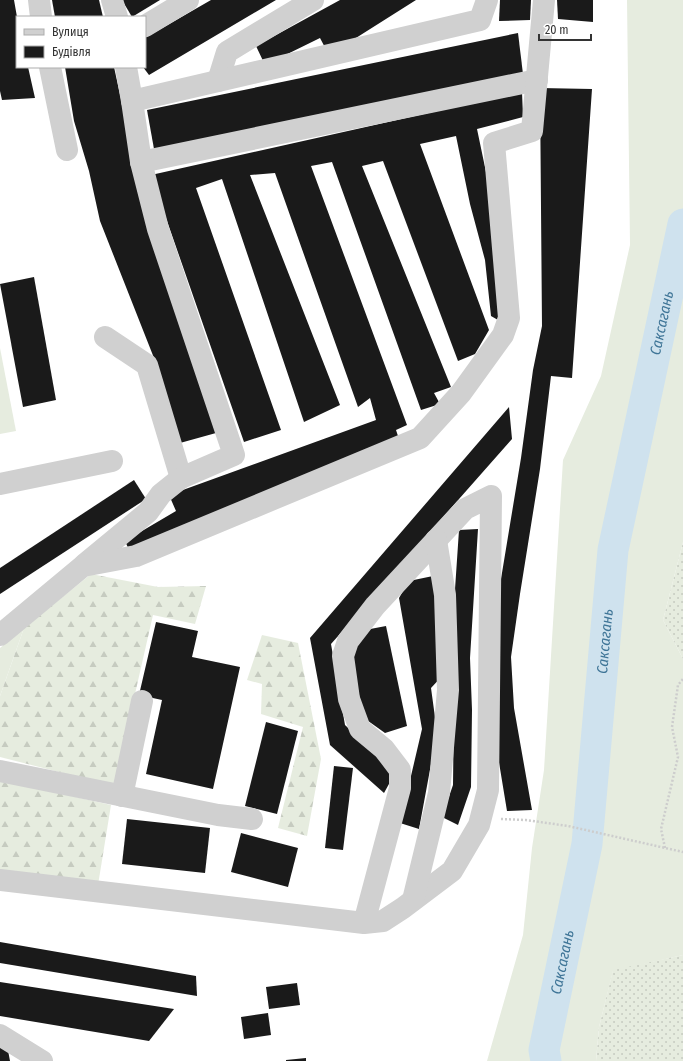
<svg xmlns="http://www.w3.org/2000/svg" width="683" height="1061" viewBox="0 0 683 1061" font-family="'Fira Sans Condensed',sans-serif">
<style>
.grass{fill:#e6ecdf}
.forest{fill:url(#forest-firs)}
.garden{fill:url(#garden-dots)}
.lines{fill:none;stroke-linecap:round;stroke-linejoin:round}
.river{stroke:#cfe2ee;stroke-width:31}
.building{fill:#1a1a1a}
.path{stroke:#cdcdcd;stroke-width:2.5;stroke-dasharray:2 2;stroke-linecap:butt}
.minor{stroke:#d0d0d0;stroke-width:22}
.labels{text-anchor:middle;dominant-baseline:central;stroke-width:4;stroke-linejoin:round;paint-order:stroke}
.water-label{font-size:15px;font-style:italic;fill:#3f7597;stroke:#fff}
</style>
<defs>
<pattern id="forest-firs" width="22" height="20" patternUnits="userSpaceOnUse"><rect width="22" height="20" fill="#e6ecdf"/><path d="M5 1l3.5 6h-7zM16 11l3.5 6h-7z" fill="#c6cbc0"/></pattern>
<pattern id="garden-dots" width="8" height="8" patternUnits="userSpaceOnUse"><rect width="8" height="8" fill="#e6ecdf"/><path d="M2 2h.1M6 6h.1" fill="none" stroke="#c6cbc0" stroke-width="1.8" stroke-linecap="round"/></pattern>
</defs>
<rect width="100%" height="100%" fill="#fff"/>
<!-- grass -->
<g class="grass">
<polygon points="627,0 683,0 683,542 663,620 683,659 683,955 613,971 599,1027 596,1061 487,1061 523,935 532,848 544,770 563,460 601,376 630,245"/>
<polygon points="0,348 16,431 0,434"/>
<polygon points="24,628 0,696 0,648"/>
</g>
<!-- forest -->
<g class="forest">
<polygon points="91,574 158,587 206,586 195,624 153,615 114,786 0,757 0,696 24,628"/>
<polygon points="262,635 298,643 321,759 307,836 278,828 303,727 261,714 262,684 247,680"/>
<polygon points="0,780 111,805 98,885 0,873"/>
</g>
<!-- garden -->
<g class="garden">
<polygon points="683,542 683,659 663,620"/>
<polygon points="683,955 683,1061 596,1061 599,1027 613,970"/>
</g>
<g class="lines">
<!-- river -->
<path class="river" id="s1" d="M546,1061l-2,-11 43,-206 26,-294 70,-326"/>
</g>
<!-- building -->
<g class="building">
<polygon points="0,0 14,0 17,17 17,67 28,67 35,98 2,100 0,91"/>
<polygon points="52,0 99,0 103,17 55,17"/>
<polygon points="122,0 160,0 132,17"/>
<polygon points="211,0 276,0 149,75 143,67 145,67 145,38"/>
<polygon points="340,0 416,0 329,55 320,38 265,65 256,46"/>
<polygon points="500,0 531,0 530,20 499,21"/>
<polygon points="557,0 593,0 593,22 558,19"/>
<polygon points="518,33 523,74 154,149 147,110"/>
<polygon points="65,67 114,67 143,200 216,433 180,443 154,358 100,221 89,171 74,121"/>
<polygon points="540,88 592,89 572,378 551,376 540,469 520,594 511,657 514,708 532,810 507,811 494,732 500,585 521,458 533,370 542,326"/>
<polygon points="522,92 523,117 477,129 500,239 505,324 491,316 485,260 470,204 456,136 420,144 489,330 475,354 458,361 383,161 362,166 451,387 434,393 440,404 421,410 332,162 311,166 407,425 396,430 399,439 129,550 125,541 176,511 169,495 376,420 370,398 358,407 275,173 250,175 340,405 304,422 222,179 196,188 281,430 244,442 151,175"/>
<polygon points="34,277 56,400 23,407 0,284"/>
<polygon points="509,407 512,439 331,644 345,725 395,773 384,793 330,745 310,638"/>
<polygon points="134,480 146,499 0,594 0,568"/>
<polygon points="478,529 470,658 472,710 471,787 458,825 442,817 453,785 454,704 452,634 459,530"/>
<polygon points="433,576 444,674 431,688 437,732 419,829 400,823 422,729 399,598 409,581"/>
<polygon points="156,622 198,631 192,657 240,667 213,789 146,774 162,700 139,695"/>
<polygon points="386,626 407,726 385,733 364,718 350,652 365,630"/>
<polygon points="266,722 298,731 277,814 245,806"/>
<polygon points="334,766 353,768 343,850 325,848"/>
<polygon points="127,819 210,828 205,873 122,864"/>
<polygon points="241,833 298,848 288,887 231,872"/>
<polygon points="0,942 196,976 197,996 0,963"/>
<polygon points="0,982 174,1009 149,1041 0,1016"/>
<polygon points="297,983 300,1005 269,1009 266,987"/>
<polygon points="268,1013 271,1035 244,1039 241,1017"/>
<polygon points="7,1045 10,1061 0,1061 0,1046"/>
<polygon points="306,1058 306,1061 286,1061 286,1060"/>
</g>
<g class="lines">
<!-- path -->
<g class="path">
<polyline points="501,819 526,820 568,826 683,852"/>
<polyline points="665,848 661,829 678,757 672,727 678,685 683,679"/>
</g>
<!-- minor -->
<g class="minor">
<polyline points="39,0 41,17"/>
<polyline points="112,0 117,17"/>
<polyline points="145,26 188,0"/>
<polyline points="50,67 67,150"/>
<polyline points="126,67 132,101"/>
<polyline points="218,81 227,52 313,0"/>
<polyline points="141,162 537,80"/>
<polyline points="105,337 147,365 181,478"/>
<polyline points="0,484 112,461"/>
<polyline points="85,564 148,512 161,494 181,478 234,455 158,229 141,162 132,101 480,20 487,0"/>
<polyline points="0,635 83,566 136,556 420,438 461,393 503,335 509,318 494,143 532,131 544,0"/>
<polyline points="0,771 218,815 252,819"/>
<polyline points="122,796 142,701"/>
<polyline points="0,880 364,923 383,921 403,908 452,871 479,825 488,790 491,496 465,509 375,606 348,641 343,656 349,699 360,729 384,749 400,770 400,788 364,923"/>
<polyline points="413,900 439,793 448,690 445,595 436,540"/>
<polyline points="0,1035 42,1061"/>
</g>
</g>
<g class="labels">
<!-- water labels -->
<g class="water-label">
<text stroke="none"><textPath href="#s1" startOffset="749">Саксагань</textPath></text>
<text stroke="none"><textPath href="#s1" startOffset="425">Саксагань</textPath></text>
<text stroke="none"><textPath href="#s1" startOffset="101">Саксагань</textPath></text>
</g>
</g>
<!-- legend -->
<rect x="16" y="16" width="130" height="52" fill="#ffffff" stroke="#adadad"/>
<rect x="24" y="29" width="20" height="6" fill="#d0d0d0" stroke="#adadad"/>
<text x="52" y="36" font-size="12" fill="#333333">Вулиця</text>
<rect x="24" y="46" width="20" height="12" fill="#1a1a1a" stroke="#adadad"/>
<text x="52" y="56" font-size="12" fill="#333333">Будівля</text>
<!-- scale -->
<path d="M539 34v6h52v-6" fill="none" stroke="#333333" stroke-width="2"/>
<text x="545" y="34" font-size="12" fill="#333333" stroke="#ffffff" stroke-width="3" paint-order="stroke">20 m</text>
</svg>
